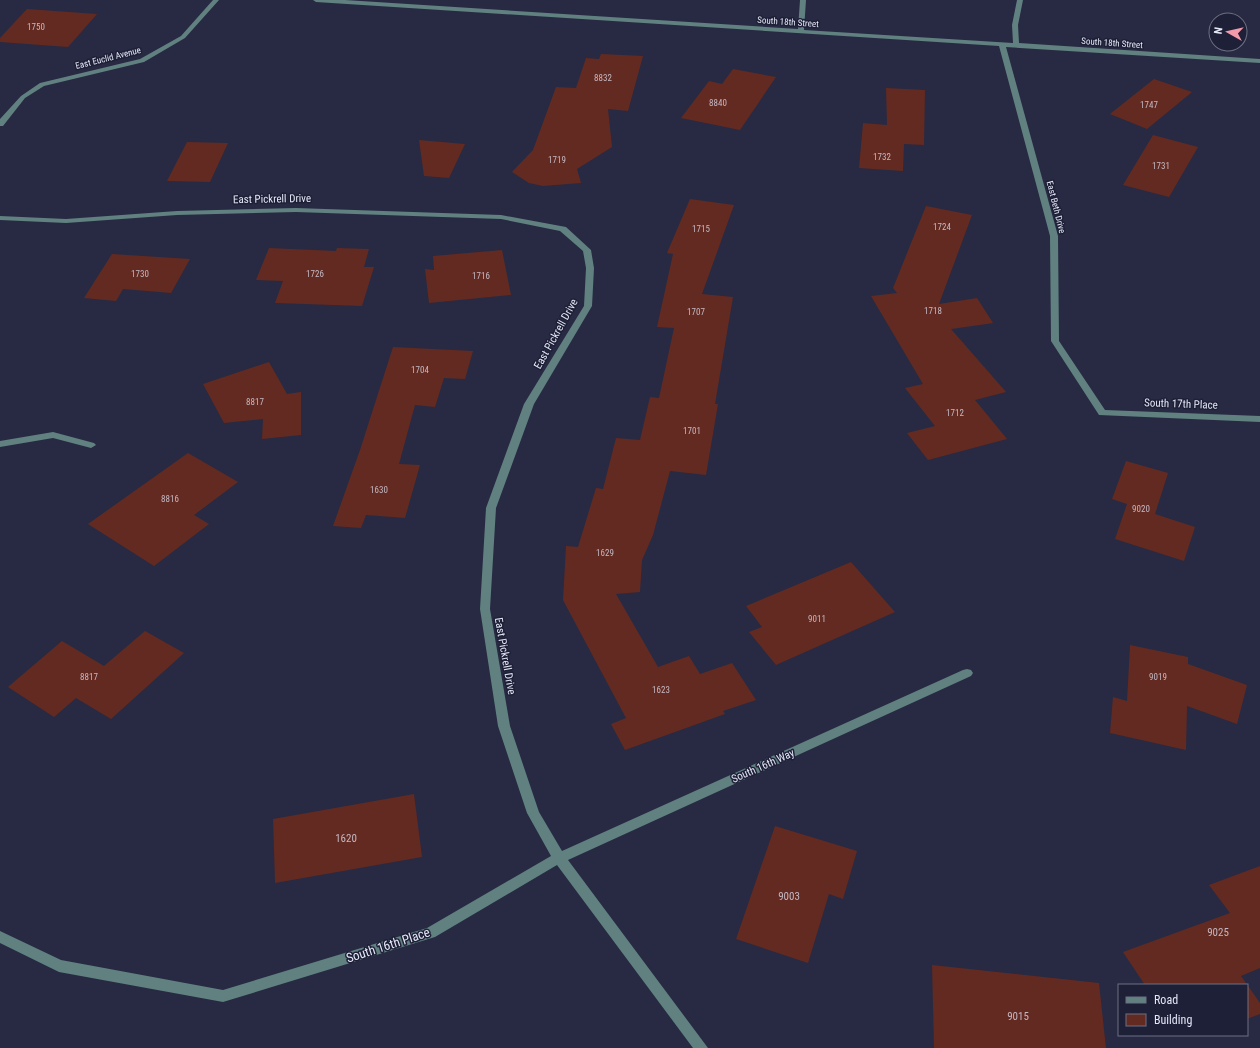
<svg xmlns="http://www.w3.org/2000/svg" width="1260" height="1048" viewBox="0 0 1260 1048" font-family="'Roboto Condensed',sans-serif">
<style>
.building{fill:#632a21}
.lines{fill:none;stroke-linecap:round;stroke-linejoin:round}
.minor{fill:#608180;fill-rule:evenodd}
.labels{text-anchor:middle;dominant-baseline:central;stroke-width:3;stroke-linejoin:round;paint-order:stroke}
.far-street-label{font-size:9px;fill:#e3e6f6;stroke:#1e2037}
.number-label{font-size:9px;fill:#c3b7c1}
.street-label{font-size:11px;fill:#e3e6f6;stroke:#1e2037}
.near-number-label{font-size:11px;fill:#c3b7c1}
.near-street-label{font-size:13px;fill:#e3e6f6;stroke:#1e2037}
</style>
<rect width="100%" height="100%" fill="#272a42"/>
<!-- building -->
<g class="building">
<polygon points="27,9 97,14 68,47 0,42 0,38"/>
<polygon points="601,54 643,56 628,111 608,109 612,147 577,169 581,183 543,186 529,183 512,172 533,150 556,87 576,88 586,58 599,59"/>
<polygon points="733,69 776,77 740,130 681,118 709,81 722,84"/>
<polygon points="1154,79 1192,92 1147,129 1110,114"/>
<polygon points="886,88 925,90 924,145 904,144 903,171 859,168 863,123 887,125"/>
<polygon points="1153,135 1198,147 1169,197 1123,185"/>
<polygon points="419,140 465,144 449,178 424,176"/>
<polygon points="187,142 228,143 210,182 167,181"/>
<polygon points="690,199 734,205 702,294 733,297 715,404 718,404 706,475 670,471 653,535 642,560 640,592 616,594 658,667 689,656 700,674 732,663 756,700 723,711 725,714 625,750 611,724 626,718 563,600 566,546 578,547 596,488 603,489 616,438 640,440 650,397 659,398 674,328 657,327 673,254 667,253"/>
<polygon points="926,206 972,215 939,304 977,298 993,323 951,329 1006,392 975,400 1007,439 928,460 907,433 935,426 905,388 923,384 871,296 897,293 893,288"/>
<polygon points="269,248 336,251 337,248 369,249 364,267 374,267 362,306 275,303 283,281 256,280"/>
<polygon points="502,250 511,295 429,303 425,269 434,270 433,256"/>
<polygon points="112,254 190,259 171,293 123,289 116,301 84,298"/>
<polygon points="393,347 473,351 465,379 444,378 435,407 415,405 399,464 420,465 405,518 366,515 361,528 333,526 360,450"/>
<polygon points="269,362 287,394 301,392 301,435 262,439 263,419 224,423 203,384"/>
<polygon points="188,453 238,482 194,515 209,524 154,566 88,524"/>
<polygon points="1126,461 1168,473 1155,514 1195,527 1184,561 1115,539 1127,504 1112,499"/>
<polygon points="851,562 895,612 776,665 749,632 762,627 746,606"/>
<polygon points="145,631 184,653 111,719 76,698 54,717 8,687 62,641 104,666"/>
<polygon points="1130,645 1188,657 1188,664 1247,685 1237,724 1187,706 1186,750 1110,733 1113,697 1127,701"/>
<polygon points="414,794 422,857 275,883 273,819"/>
<polygon points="775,826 857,851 843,899 829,894 808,963 736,939"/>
<polygon points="1260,866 1260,968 1241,976 1260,1003 1260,1014 1247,1019 1247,985 1145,985 1123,952 1230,913 1209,885"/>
<polygon points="932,965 1099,983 1106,1048 934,1048"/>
</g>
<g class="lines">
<!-- minor -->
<g class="minor">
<polygon points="213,0 219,0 185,38 144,62 44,86 25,98 3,126 0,126 0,119 21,96 40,83 140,59 181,36"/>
<polygon points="313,0 345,0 798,29 800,0 806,0 804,30 1013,43 1012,25 1017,0 1023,0 1018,25 1019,43 1260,59 1260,63 1006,47 1058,236 1059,341 1105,410 1260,416 1260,422 1099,415 1051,341 1050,236 999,46 316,2"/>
<polygon points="296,208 501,215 566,227 591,250 594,268 592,306 534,404 496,508 490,609 510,726 539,812 562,851 963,670 967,669 971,670 973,673 971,676 568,860 708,1048 693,1048 557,865 435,937 223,1002 59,972 0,943 0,931 61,960 223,990 427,928 551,856 527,813 498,726 480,609 486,508 524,404 584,306 586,268 583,251 560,231 501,219 296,212 177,215 66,223 0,220 0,216 66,219 177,211"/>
<polygon points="53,432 94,443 96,445 91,448 53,438 0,447 0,441"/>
</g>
</g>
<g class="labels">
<!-- far-street labels -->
<g class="far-street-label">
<text transform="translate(788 22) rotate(4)">South 18th Street</text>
<text transform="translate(1112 43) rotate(4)">South 18th Street</text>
<text transform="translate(108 58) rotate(-14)">East Euclid Avenue</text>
<text transform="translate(1056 207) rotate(76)">East Beth Drive</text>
</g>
<!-- number labels -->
<g class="number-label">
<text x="36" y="27">1750</text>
<text x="603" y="78">8832</text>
<text x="718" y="103">8840</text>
<text x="1149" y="105">1747</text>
<text x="882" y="157">1732</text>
<text x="557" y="160">1719</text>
<text x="1161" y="166">1731</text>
<text x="942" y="227">1724</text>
<text x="701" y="229">1715</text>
<text x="140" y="274">1730</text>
<text x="315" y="274">1726</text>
<text x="481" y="276">1716</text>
<text x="933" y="311">1718</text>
<text x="696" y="312">1707</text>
<text x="420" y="370">1704</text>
<text x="255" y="402">8817</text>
<text x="955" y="413">1712</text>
<text x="692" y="431">1701</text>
<text x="379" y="490">1630</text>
<text x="170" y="499">8816</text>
<text x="1141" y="509">9020</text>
<text x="605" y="553">1629</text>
<text x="817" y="619">9011</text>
<text x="89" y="677">8817</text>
<text x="1158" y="677">9019</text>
<text x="661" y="690">1623</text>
</g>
<!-- street labels -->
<g class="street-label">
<text transform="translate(272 199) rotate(-1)">East Pickrell Drive</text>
<text transform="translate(556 334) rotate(-61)">East Pickrell Drive</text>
<text transform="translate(1181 404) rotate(2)">South 17th Place</text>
<text transform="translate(505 656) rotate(80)">East Pickrell Drive</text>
<text transform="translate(763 766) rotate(-24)">South 16th Way</text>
</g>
<!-- near-number labels -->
<g class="near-number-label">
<text x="346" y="838">1620</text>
<text x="789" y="896">9003</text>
<text x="1218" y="932">9025</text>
<text x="1018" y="1016">9015</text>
</g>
<!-- near-street labels -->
<g class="near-street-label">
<text transform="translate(388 945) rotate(-18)">South 16th Place</text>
</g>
</g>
<!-- legend -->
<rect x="1118" y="984" width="130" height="52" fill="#1e2037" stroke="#6d6f83"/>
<rect x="1126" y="997" width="20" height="6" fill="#608180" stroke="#6d6f83"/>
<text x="1154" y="1004" font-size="12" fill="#e3e6f6">Road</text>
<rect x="1126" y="1014" width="20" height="12" fill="#632a21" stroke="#6d6f83"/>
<text x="1154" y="1024" font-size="12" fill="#e3e6f6">Building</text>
<!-- north arrow -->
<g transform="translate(1228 32) rotate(278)"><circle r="19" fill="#1e2037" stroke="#6d6f83"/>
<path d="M0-3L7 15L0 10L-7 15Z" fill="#f39aaa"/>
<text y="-6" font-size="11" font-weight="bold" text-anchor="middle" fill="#e3e6f6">N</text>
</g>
</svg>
